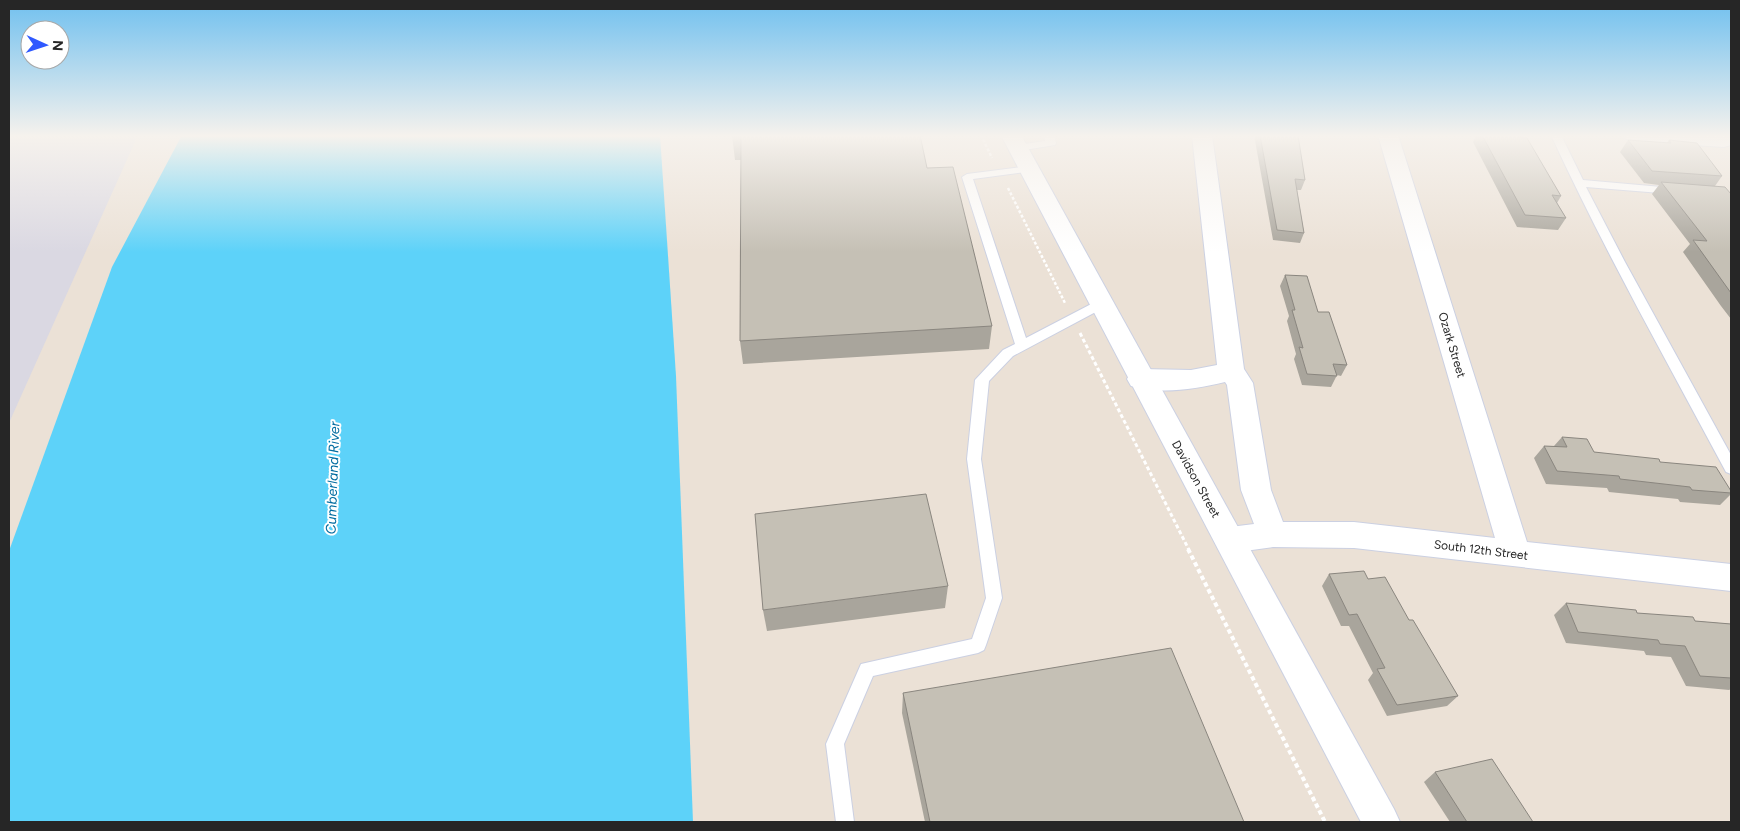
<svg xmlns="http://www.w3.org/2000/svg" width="1740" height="831" viewBox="0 0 1740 831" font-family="Figtree,sans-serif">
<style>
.industrial{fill:#dad8e2}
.water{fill:#5dd2f9}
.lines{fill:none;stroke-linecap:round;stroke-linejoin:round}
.service-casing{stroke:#cbd0e2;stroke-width:2}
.minor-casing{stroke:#cbd0e2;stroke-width:2}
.tertiary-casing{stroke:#cbd0e2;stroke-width:2}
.path-far2{stroke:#fff;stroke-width:2.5;stroke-dasharray:3 2;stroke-linecap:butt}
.path-far1{stroke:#fff;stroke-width:3;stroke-dasharray:4 2.5;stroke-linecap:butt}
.path{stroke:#fff;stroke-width:4;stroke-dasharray:4.5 3;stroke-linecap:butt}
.service{fill:#fff;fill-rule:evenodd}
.minor{fill:#fff;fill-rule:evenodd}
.tertiary{fill:#fff;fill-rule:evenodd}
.wall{fill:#a9a59c}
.building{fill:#c5c0b5;stroke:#8a867f}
.labels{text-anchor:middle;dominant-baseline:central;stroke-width:4;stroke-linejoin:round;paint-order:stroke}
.street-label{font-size:12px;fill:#262626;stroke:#fff}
.water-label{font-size:14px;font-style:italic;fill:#016ca0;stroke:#fff}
</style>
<rect width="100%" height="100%" fill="#ebe1d6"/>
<!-- industrial -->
<polygon class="industrial" points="9,135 138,135 9,423"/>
<!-- water -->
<polygon class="water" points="182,135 660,135 676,376 693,822 9,822 9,551 112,267"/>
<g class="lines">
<defs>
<g id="service">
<polygon points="1044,135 1054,135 1056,143 1055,145 1018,151 1013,148 1018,145 1045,141"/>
<path d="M1551,135h10l22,45 90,8 5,3 -5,3 -87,-7 39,75 106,193v19l-5,-2c-60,-112 -122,-222 -175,-337z"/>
<polygon points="1029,166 1034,169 1033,171 973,179 1026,338 1097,301 1105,301 1107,304 1105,307 1013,356 989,381 981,459 1002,598 986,645 984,650 978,653 873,676 844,744 854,822 836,822 826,744 861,664 972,639 986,598 967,459 975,380 1003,350 1015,344 962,177 967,174"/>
</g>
<g id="minor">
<path d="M1192,135h20l32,234 9,14 18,107 12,32h71l141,16 -117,-403h20l129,407 204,22v27l-377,-43 -81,-1 -43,6 -11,-4 -4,-9 4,-9 11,-4 24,-3 -13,-34 -14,-105 -2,-3c-30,7 -64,13 -94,4l-4,-7 4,-7 9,-3 51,1 26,-5z"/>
<polygon points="1623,135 1726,135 1731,137 1731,145 1724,147 1633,141 1626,139"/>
</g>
<polygon id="tertiary" points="1001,135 1021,135 1394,809 1400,822 1361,822"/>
</defs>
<!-- service casing -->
<use href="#service" class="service-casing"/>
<!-- minor casing -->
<use href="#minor" class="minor-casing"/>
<!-- tertiary casing -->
<use href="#tertiary" class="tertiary-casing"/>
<!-- path-far2 -->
<g class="path-far2">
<polyline points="981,135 992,158"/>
<polyline points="1008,188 1065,303"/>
</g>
<!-- path-far1 -->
<polyline class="path-far1" points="1080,333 1189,550"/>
<!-- path -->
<polyline class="path" points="1188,549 1325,822"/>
<!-- service -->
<use href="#service" class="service"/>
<!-- minor -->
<use href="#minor" class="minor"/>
<!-- tertiary -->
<use href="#tertiary" class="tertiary"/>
</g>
<!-- wall -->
<g class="wall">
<polygon points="732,135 927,168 992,326 989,349 743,364 740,341 741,160 735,160"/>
<polygon points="1254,135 1299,135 1298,138 1305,180 1301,190 1297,190 1304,233 1300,243 1273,240"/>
<polygon points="1476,135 1519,135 1561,196 1557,203 1566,218 1558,230 1517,227 1473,142"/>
<polygon points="1628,140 1667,143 1669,140 1722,176 1715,186 1731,194 1731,319 1721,306 1683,252 1690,244 1652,194 1659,185 1644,183 1620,152"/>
<polygon points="1285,275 1318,312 1347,365 1341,376 1337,375 1331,387 1302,385 1294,359 1296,354 1287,321 1289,316 1280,286"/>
<polygon points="1562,437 1594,452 1660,462 1731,491 1731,494 1720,505 1680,502 1678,499 1609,492 1607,488 1546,484 1534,458 1544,446 1554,446"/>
<polygon points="1329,574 1368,579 1409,620 1458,696 1447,706 1387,716 1368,680 1373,673 1349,626 1341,626 1322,586"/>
<polygon points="948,586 945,608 767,631 763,610"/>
<polygon points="1566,603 1637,613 1695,621 1731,624 1731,689 1729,690 1686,686 1671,657 1646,655 1644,651 1566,643 1554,615"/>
<polygon points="903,693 1244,822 925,822 902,713"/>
<polygon points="1435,772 1533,822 1450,822 1424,782"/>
</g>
<!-- building -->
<g class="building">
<polygon points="732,135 920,135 927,168 953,167 992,326 740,341 741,137 732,137"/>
<polygon points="1260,135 1298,135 1305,180 1295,179 1304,233 1277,230"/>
<polygon points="1482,135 1519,135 1521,138 1527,138 1561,196 1552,195 1566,218 1525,215"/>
<polygon points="1628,140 1671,143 1669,140 1697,143 1722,176 1652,171"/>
<polygon points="1661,182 1725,187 1731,194 1731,293 1693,240 1707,241"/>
<polygon points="1285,275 1307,276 1318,312 1329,312 1347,365 1333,364 1337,376 1307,374 1299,347 1303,348 1292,310 1295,310"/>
<polygon points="1562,437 1587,439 1594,452 1659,459 1660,462 1716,467 1731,491 1731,493 1692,490 1690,487 1620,479 1619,476 1557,471 1544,446 1567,447"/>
<polygon points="926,494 948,586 763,610 755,514"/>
<polygon points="1364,571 1368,579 1385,577 1409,620 1413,620 1458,696 1397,705 1377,669 1385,668 1357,614 1349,615 1329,574"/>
<polygon points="1566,603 1636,610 1637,613 1693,617 1695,621 1731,624 1731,678 1700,676 1685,646 1660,644 1658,640 1578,632"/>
<polygon points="1171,648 1244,822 930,822 903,693"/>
<polygon points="1492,759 1533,822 1467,822 1435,772"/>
</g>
<!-- sky -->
<linearGradient id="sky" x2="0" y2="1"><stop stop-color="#70c0ef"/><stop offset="0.54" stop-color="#f6f2ed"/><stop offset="1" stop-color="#f6f2ed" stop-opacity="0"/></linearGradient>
<rect width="1740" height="252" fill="url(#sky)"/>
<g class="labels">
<!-- street labels -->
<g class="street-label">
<text transform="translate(1452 345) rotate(73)">Ozark Street</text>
<text transform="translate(1196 479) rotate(61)">Davidson Street</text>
<text transform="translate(1481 550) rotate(7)">South 12th Street</text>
</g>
<!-- water labels -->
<g class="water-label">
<text transform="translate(333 478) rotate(-88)">Cumberland River</text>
</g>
</g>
<!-- border -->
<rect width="1740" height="831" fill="none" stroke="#262626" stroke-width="20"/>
<!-- north arrow -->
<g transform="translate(45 45) rotate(93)"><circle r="24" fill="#ffffff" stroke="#a8a8a8"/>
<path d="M0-4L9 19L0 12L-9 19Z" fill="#2f59ff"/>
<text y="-8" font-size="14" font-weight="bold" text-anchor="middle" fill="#262626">N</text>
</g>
</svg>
